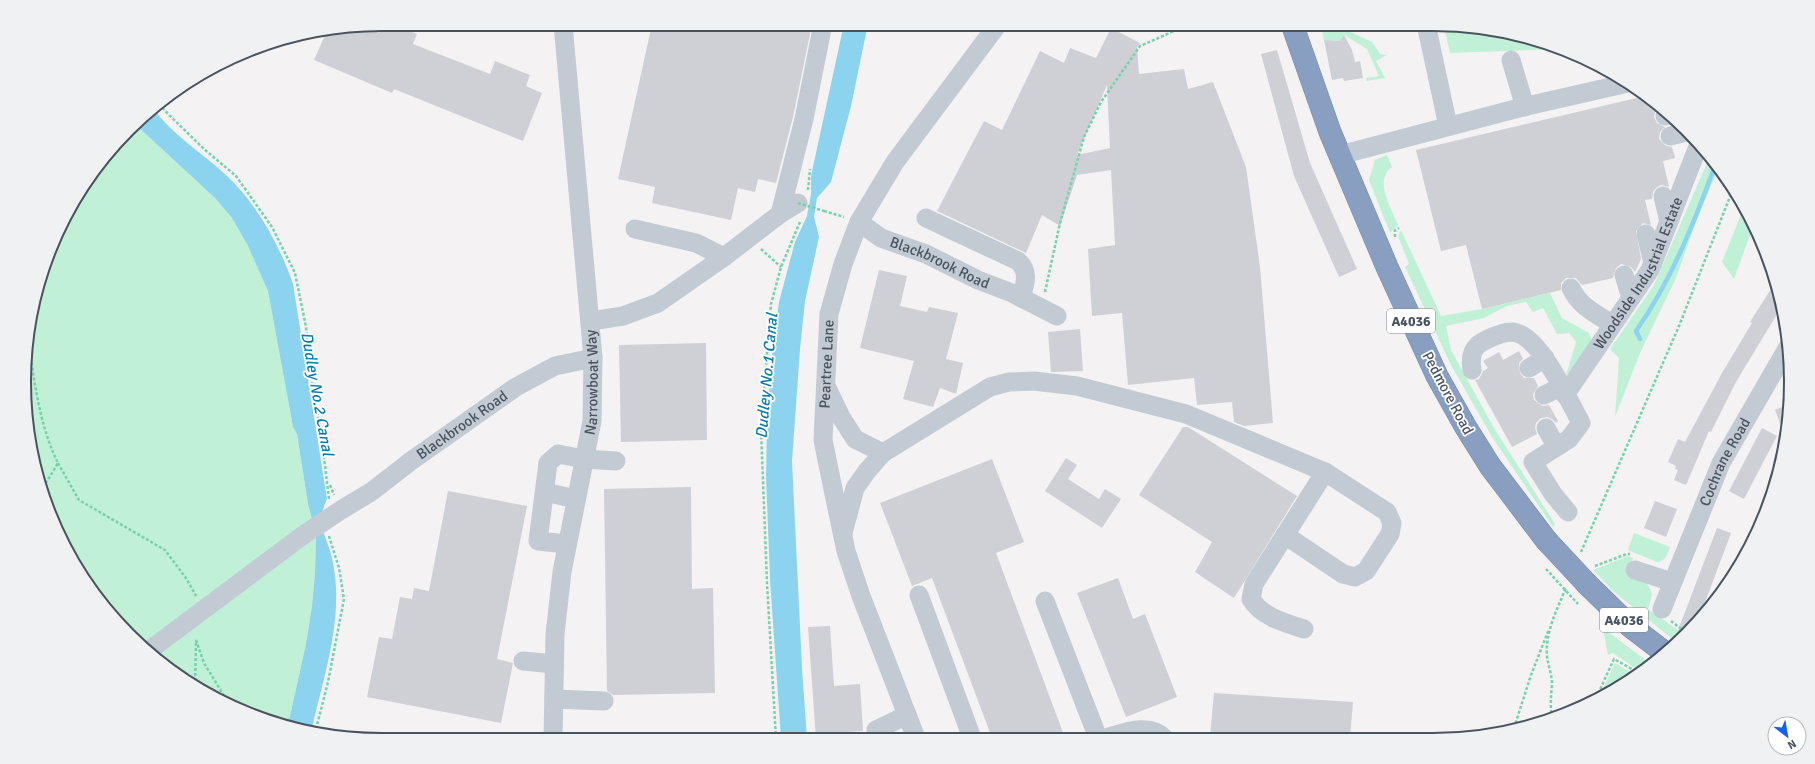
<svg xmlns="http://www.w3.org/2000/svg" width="1815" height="764" viewBox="0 0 1815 764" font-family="Signika,sans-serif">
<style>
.green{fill:#c0f1d7}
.water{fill:#8cd3ef}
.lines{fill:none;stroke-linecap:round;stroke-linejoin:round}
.stream{stroke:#8cd3ef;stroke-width:4.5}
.building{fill:#ced0d6;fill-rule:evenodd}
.highway-casing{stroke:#738aad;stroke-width:23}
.path{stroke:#77d1ac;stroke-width:2.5;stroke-dasharray:3 2;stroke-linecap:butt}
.minor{stroke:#c2cbd3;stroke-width:19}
.highway{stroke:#889fc1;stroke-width:22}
.rail{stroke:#b4b6bc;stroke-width:3}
.highway-bridge-casing{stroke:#738aad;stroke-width:23;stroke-linecap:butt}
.path-bridge{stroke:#77d1ac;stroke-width:2.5;stroke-dasharray:3 2;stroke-linecap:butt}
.minor-bridge{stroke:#c2cbd3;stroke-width:19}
.highway-bridge{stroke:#889fc1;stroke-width:22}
.labels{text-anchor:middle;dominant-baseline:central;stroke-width:3.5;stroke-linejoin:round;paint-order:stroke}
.shield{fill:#fff;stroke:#808790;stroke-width:1}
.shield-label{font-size:14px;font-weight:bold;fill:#495360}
.street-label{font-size:15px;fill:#495360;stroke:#fff}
.water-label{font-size:16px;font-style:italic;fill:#087cac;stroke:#fff}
.rim{fill:none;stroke:#495360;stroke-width:2}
</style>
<rect width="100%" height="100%" fill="#f4f2f2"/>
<!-- green -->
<g class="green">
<polygon points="1321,24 1344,24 1346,30 1372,42 1380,54 1387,55 1376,61 1385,78 1367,81 1366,78 1379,76 1367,49 1344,35 1340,41 1324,40"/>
<polygon points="1444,26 1548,43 1562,49 1450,53"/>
<polygon points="136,125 215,198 232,218 247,244 268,291 293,427 297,434 308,504 316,535 315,574 312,606 306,644 288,725 267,721 203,692 146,651 72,561 31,452 24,382 31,312 72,203"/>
<path d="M1387,155l5,12c-19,13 0,42 6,58l-8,8 -21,-53 6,-20z"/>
<polygon points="1710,156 1719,167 1696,222 1676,278 1640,353 1615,417 1619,358 1610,349 1654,285"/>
<polygon points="1744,207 1754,224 1734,279 1722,262"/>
<polygon points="1401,230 1441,316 1482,309 1550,293 1562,318 1589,333 1592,341 1572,373 1566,375 1576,342 1569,333 1557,334 1543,308 1533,312 1526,302 1507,306 1484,318 1446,326 1451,350 1494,428 1555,524 1553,527 1492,437 1451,365 1405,267 1409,264 1398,236"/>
<path d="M1634,533l36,14c-3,8 -4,14 -13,15l-29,-12z"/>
<path d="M1628,556l5,2 -7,16c13,4 24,7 26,21l-4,14 34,24 -7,8 -62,-50 -20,-21z"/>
<polygon points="1603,628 1652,665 1641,672 1613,653 1608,655"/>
<polygon points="1615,663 1635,675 1609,690 1604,687"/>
</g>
<!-- water -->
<g class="water">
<polygon points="844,24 868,24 851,106 831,182 817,198 814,217 819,237 805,301 800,349 792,461 802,668 807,739 781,739 770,579 766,476 767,421 771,364 779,302 795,242 807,216 811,194 811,176"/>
<path d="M153,108c19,27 50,45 74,68 30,28 53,70 66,108l34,215c-13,28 2,39 6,64 11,55 -9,112 -21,165l-24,-3 18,-81 6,-38 3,-32 1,-39 -8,-31 -11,-70 -4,-7 -25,-136 -21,-47 -15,-26 -17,-20 -79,-73 10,-12z"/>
</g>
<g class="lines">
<!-- stream -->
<path class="stream" d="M1640,339l-4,-8c36,-51 59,-111 80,-168"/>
</g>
<!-- building -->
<g class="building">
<polygon points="383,24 393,24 417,34 413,44 490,74 495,61 530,75 526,86 542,93 523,141 394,89 392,93 314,60 326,33 365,27 380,33"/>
<polygon points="652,24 812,24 793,117 776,183 758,179 755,192 738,188 731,220 652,203 655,187 618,179"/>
<path d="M1111,28l29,15 -3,4 2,27 45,-5 4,20 25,-7 33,85 14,100 13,156 -29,3 -10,-4 -2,-20 -35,3 -3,-27 -66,7 -6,-72 -30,3 -4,-67 27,-4 -4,-75 -34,5 -17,51 -18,-11 -16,38 -89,-42 47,-90 18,9 38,-79 24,12 6,-15 26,10zM1107,85l3,63 -33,7z"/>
<polygon points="1344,35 1352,50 1355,62 1360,61 1363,78 1344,81 1343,78 1332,80 1324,40 1340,41"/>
<polygon points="1277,50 1310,163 1357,269 1339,277 1294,176 1261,54"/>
<polygon points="1645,96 1660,106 1655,112 1654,117 1657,123 1665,127 1660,132 1659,139 1666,146 1672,147 1675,158 1663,161 1669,187 1661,185 1656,188 1653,192 1652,199 1645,200 1651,225 1643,223 1636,231 1641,259 1635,272 1631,267 1621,264 1616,268 1613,278 1582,285 1576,278 1566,278 1561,283 1561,290 1482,309 1466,245 1441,251 1416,150"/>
<polygon points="879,270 907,276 900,306 927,312 929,307 958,313 946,359 963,363 956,394 940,388 933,407 903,399 914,361 860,348"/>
<polygon points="1776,281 1782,306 1736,382 1711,432 1709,431 1686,485 1674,480 1678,470 1675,469 1676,466 1668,462 1678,439 1685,442 1722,373 1752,323 1750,322"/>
<polygon points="1080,329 1083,371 1051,372 1048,332"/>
<polygon points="706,343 707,440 621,442 619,345"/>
<polygon points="1519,351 1523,359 1519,363 1520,373 1524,378 1534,378 1538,386 1533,394 1534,400 1543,406 1549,405 1558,421 1556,423 1552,419 1547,417 1541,418 1536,423 1535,428 1537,434 1512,447 1475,380 1479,379 1483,371 1488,368 1483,361 1499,352 1503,360"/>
<polygon points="1789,404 1788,429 1786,438 1775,410"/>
<polygon points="1183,427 1188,427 1297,496 1234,598 1195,572 1212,542 1139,495"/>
<polygon points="1762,428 1777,436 1744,499 1729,491"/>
<polygon points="1066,458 1077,465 1068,479 1099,499 1105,489 1121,499 1102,528 1045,491"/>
<polygon points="992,459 1024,542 996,553 1065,738 992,738 932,578 912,586 880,503"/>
<polygon points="691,487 692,589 713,588 715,693 613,695 607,691 604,489"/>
<polygon points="448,491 527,506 497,659 513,663 501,723 367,697 379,637 392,639 400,597 412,599 414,588 429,591"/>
<polygon points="1655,501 1677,509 1666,537 1644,528"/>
<polygon points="1717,528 1731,533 1701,613 1674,641"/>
<polygon points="1118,578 1133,619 1145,614 1177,697 1126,717 1077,593"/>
<polygon points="830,626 834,686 860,684 863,731 847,732 847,739 816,739 808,627"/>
<polygon points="1214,693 1353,702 1350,737 1210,736"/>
</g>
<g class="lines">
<defs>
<g id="highway">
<polyline points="1292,24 1330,132 1387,267 1437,376 1465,426 1490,466 1546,540"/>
<polyline points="1587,584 1630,626 1664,652"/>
</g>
</defs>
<!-- highway casing -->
<use href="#highway" class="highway-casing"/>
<!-- path -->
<g class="path">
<polyline points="159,104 168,114 204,149 236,176 272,227 295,273 306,327 313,391 321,432 329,499"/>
<polyline points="808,190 810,169"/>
<polyline points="824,211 844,217"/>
<polyline points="1395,237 1395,230 1399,228"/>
<polyline points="761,249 781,267"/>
<polyline points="1045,292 1060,223 1084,137 1101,102 1140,46 1190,24"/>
<path d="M28,338c6,41 11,87 30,125l-14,23"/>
<polyline points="58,463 79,500 165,550 186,578 196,596"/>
<polyline points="330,485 334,495"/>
<polyline points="1581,552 1679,326 1733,189"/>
<polyline points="1595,566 1627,554 1630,554"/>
<polyline points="1671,621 1684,631"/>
<polyline points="196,640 204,663 229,704"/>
<polyline points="195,686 196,643"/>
<polyline points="1596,698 1614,659 1639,673"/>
<path d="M1552,718c-2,-12 -1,-22 0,-34 0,-9 -4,-19 -5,-28 -2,-23 10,-47 19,-68"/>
<polyline points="1514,728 1531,675 1549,629"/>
<polyline points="316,729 328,682 344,599 339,568 329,536"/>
<polyline points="776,739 767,583 761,429 771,304 781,267 800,222"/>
</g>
<!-- minor -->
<g class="minor">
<polyline points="1426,24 1448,126"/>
<polyline points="1511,60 1525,107"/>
<polyline points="1665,116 1671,115"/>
<polyline points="1670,136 1687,132"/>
<polyline points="1340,155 1527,106 1628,83"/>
<polyline points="1663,196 1669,222"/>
<polyline points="780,214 804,119 823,24"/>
<path d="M926,218l92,43c12,11 7,23 3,37"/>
<path id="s1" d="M859,222l22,16 45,16 52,26 34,13 45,23"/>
<polyline points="635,229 696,243 724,257"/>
<polyline points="1646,234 1653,263"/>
<polyline points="1624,275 1631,298"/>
<path d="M1571,288c8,18 25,26 41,36"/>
<polyline points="591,321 623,316 658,303 724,257 780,214 798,203"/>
<polyline points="1529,368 1545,358"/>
<path d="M1472,370c-2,-14 0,-24 14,-30 8,-4 18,-8 26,-8 27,1 57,69 69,91l-12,16 -36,23 20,32 15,18"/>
<polyline points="827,388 841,417 855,439 883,453"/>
<polyline points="1544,395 1561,387"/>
<path id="s2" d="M1565,395l85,-125 49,-126"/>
<polyline points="1546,428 1556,446"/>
<polyline points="545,492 576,499"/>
<path id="s3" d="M341,510l30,-18 40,-31 105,-74 39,-21 38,-8"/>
<polyline points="843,533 855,488 867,471 883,453 990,387 1009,382 1034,381 1077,386 1186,414 1325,472 1387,512 1392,523 1390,534 1366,571 1355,577 1343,574 1285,535"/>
<polyline points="567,544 538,541 548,463 558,454 584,459 616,461"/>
<polyline points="1635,570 1672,582"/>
<polyline points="919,595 972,738"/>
<polyline points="1045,601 1098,738"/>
<path id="s4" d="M1662,609l59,-146 67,-116"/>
<path d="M1304,629c-19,-6 -42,-12 -53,-30l3,-15 71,-112"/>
<polyline points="147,652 302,536"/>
<polyline points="523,661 554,664"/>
<polyline points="554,699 604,701"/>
<path id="s5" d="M916,738l-55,-142 -15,-45 -13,-62 -10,-49 6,-126 14,-50 16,-42 36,-60 103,-138"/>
<path d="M1106,738c17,-5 44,-16 58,0"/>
<polyline points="876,739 876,730 907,715"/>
<path id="s6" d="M553,740l2,-106 7,-62 30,-151 1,-63 -30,-334"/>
</g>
<!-- highway -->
<use href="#highway" class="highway"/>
<!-- rail -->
<polyline class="rail" points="1738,199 1738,198"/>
<defs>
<polyline id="highway-bridge" points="1546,540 1587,584"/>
</defs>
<!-- highway-bridge casing -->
<use href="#highway-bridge" class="highway-bridge-casing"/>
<!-- path-bridge -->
<g class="path-bridge">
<polyline points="798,203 824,211"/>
<polyline points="1546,569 1578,604"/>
</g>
<!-- minor-bridge -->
<polyline class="minor-bridge" points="302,536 338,512"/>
<!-- highway-bridge -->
<use href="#highway-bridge" class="highway-bridge"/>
</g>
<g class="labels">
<!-- shield labels -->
<g class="shield">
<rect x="1387" y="309" width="48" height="24" rx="3"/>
<rect x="1600" y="608" width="48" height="24" rx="3"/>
</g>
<g class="shield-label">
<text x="1411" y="321">A4036</text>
<text x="1624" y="620">A4036</text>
</g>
<!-- street labels -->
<g class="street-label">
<text stroke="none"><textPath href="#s1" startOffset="91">Blackbrook Road</textPath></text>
<text stroke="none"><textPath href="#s2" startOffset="143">Woodside Industrial Estate</textPath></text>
<text stroke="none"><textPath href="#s5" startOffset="389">Peartree Lane</textPath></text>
<text stroke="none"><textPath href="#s6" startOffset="361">Narrowboat Way</textPath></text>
<text transform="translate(1448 393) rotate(62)">Pedmore Road</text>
<text stroke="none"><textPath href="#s3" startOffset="148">Blackbrook Road</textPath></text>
<text stroke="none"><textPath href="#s4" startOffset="160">Cochrane Road</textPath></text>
</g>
<!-- water labels -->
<g class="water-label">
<text transform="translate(767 376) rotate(-85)">Dudley No.1 Canal</text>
<text transform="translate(317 394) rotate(80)">Dudley No.2 Canal</text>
</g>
</g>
<!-- crop -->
<path d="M0 0H1815V764H0ZM382 31H1433A351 351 0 0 1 1784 382V382A351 351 0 0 1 1433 733H382A351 351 0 0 1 31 382V382A351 351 0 0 1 382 31Z" fill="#f0f1f2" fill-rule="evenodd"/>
<path class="rim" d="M382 31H1433A351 351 0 0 1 1784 382V382A351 351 0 0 1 1433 733H382A351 351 0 0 1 31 382V382A351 351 0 0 1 382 31Z"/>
<!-- north arrow -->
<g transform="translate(1787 736) rotate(149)"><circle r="19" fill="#ffffff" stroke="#b6babf"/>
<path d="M0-3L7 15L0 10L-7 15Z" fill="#1461ec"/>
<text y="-6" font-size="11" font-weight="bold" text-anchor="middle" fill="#495360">N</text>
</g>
</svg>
